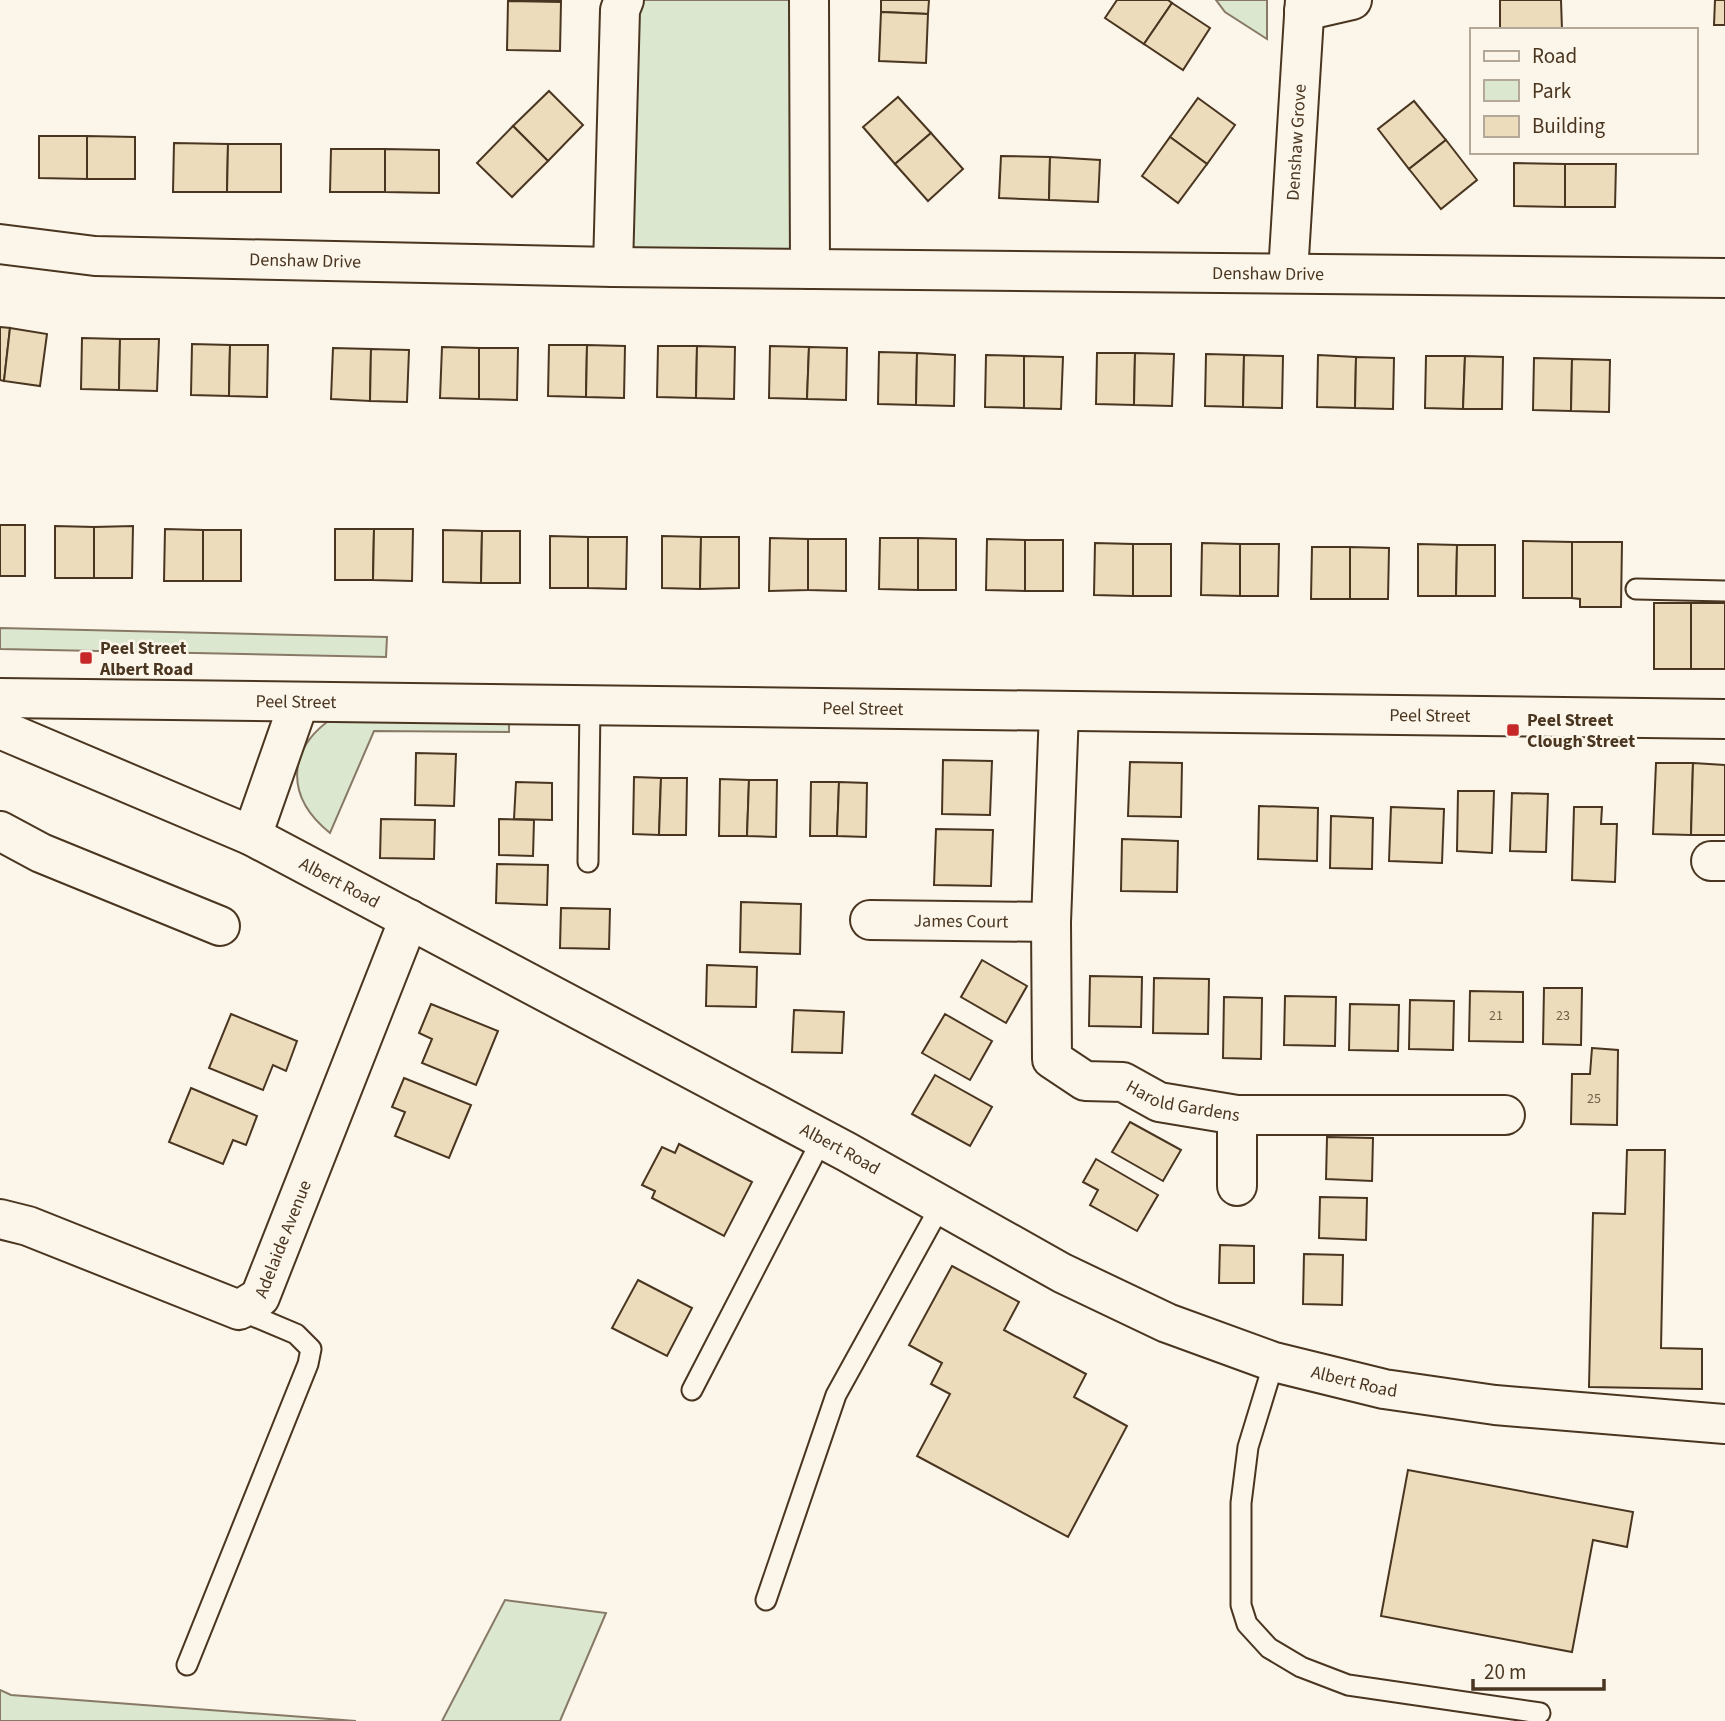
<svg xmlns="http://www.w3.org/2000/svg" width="1725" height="1721" viewBox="0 0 1725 1721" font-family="'Source Sans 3',sans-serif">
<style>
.green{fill:#dce7d0;stroke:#887966;stroke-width:2}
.building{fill:#ecdcbc;stroke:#4a3520;stroke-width:2}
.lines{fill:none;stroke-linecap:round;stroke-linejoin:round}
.lane-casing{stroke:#4a3520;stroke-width:23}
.street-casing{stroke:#4a3520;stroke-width:42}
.secondary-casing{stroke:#4a3520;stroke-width:42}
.lane{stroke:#fbf6e9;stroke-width:19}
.street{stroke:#fbf6e9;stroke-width:38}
.secondary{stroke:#fbf6e9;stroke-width:38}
.poi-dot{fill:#c62828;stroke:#fbf6e9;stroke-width:2.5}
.labels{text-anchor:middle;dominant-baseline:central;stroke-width:5;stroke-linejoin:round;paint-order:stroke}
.number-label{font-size:14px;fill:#725f47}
.street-label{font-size:18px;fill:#4a3520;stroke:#fbf6e9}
.poi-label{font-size:18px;font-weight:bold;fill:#4a3520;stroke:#fbf6e9;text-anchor:start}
</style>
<rect width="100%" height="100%" fill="#fbf6e9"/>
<!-- green -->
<g class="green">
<polygon points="624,0 809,0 810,269 613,267"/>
<polygon points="1216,0 1267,0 1267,39 1225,12"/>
<polygon points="0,628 387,637 386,657 0,649"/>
<path d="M509,714v18l-135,-1 -44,102c-45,-36 -44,-84 4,-116z"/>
<polygon points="505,1600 606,1613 560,1721 442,1721"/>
<polygon points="0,1690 11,1695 356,1721 0,1721"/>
</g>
<!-- building -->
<g class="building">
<polygon points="508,0 561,0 561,2"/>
<polygon points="881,0 929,0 928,14 881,12"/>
<polygon points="1117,0 1168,0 1172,3 1144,44 1105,18"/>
<polygon points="1500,0 1561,0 1562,30 1500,30"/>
<polygon points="1715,0 1725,0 1725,25 1714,25"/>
<polygon points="508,1 561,2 560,51 507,50"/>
<polygon points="1172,3 1210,28 1183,70 1144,44"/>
<polygon points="881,12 928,14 926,63 879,61"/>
<polygon points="549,91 583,125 548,161 513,126"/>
<polygon points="898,97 931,133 895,164 863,127"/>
<polygon points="1198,98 1235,125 1207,164 1170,137"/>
<polygon points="1414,101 1446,140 1409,169 1378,129"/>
<polygon points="513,126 548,161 512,197 477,163"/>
<polygon points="931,133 963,169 928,201 895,164"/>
<polygon points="39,136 87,136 87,179 39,178"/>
<polygon points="87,136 135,137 135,179 87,179"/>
<polygon points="1170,137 1207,164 1178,203 1142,176"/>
<polygon points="1446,140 1477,180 1441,209 1409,169"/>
<polygon points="174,143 228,144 227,192 173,192"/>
<polygon points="228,144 281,144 281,192 227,192"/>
<polygon points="331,149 385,149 385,192 330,192"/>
<polygon points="385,149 439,150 439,193 385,192"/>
<polygon points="1001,156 1050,157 1049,200 999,198"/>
<polygon points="1050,157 1100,160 1098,202 1049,200"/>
<polygon points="1514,163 1565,164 1565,207 1514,206"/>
<polygon points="1565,164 1616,164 1615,207 1565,207"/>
<polygon points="0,327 10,328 4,381 0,380"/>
<polygon points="10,328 47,334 40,386 4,381"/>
<polygon points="82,338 120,339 119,390 81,389"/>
<polygon points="120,339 159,339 157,391 119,390"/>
<polygon points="192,344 230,345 229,396 191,395"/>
<polygon points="230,345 268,345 267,397 229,396"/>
<polygon points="549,345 587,345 586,397 548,396"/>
<polygon points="587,345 625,346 624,398 586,397"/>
<polygon points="658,346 697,346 696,398 657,397"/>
<polygon points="697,346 735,347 734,399 696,398"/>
<polygon points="770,346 809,347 807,399 769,398"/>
<polygon points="442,347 479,348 479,399 440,398"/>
<polygon points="809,347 847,348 846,400 807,399"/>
<polygon points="333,348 371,349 370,401 331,399"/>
<polygon points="479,348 518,348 517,400 479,399"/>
<polygon points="371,349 409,350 407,402 370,401"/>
<polygon points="879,352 917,353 916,405 878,404"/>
<polygon points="917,353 955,355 954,406 916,405"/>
<polygon points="1097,353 1135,353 1134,405 1096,404"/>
<polygon points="1135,353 1174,354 1172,406 1134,405"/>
<polygon points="1206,354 1244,355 1243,407 1205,406"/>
<polygon points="986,355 1024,356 1024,408 985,407"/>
<polygon points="1244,355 1283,356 1282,408 1243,407"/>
<polygon points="1318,355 1356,357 1355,408 1317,407"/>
<polygon points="1024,356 1063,357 1061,409 1024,408"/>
<polygon points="1426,356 1465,356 1463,409 1425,408"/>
<polygon points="1465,356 1503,357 1502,409 1463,409"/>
<polygon points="1356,357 1394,358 1393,409 1355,408"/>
<polygon points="1534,358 1572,359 1571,411 1533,410"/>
<polygon points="1572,359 1610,360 1609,412 1571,411"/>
<rect x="0" y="525" width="25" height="51"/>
<polygon points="55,526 94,527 94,578 55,578"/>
<polygon points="133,526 132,578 94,578 94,527"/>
<polygon points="165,529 203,530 203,581 164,581"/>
<polygon points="335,529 374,529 373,580 335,580"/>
<polygon points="374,529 413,529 412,581 373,580"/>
<rect x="203" y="530" width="38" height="51"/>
<polygon points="443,530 482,531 481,583 443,582"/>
<polygon points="482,531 520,531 520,583 481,583"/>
<polygon points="550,536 588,537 588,588 550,588"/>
<polygon points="662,536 701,537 700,589 662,588"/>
<polygon points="588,537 627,537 626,589 588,588"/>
<polygon points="701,537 739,537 739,588 700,589"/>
<polygon points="770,538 808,539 808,590 769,591"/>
<polygon points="880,538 918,538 918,590 879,589"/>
<polygon points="918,538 956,539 956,590 918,590"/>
<polygon points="808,539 846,539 846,591 808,590"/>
<polygon points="987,539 1025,540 1025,591 986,590"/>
<rect x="1025" y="540" width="38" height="51"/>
<polygon points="1523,541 1572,542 1572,598 1523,598"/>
<polygon points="1572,542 1622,542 1621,607 1580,607 1580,599 1572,598"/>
<polygon points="1095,543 1133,544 1133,596 1094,595"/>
<polygon points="1202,543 1240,544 1240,596 1201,595"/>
<rect x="1133" y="544" width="38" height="52"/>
<polygon points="1240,544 1279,544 1278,596 1240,596"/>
<polygon points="1418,544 1457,545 1456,596 1418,596"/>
<polygon points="1457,545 1495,545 1495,596 1456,596"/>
<polygon points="1312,547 1350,547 1350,599 1311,599"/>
<polygon points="1350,547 1389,548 1388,599 1350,599"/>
<rect x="1654" y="603" width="37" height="66"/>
<rect x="1691" y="603" width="34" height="66"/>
<polygon points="416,753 456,754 454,806 415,805"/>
<polygon points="943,760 992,761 990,815 942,814"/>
<polygon points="1130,762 1182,763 1181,817 1128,816"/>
<polygon points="1656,763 1693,763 1691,835 1653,834"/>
<polygon points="1693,763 1725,765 1725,835 1691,835"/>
<polygon points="634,777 661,778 659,835 633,834"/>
<polygon points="661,778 687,778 686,835 659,835"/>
<polygon points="720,779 749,780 747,836 719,836"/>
<polygon points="749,780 777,780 776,837 747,836"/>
<polygon points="516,782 552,783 552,820 514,819"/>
<polygon points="811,782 839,782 837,836 810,836"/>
<polygon points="839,782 867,783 866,837 837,836"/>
<polygon points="1458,791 1494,791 1492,853 1457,851"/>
<polygon points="1512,793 1548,794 1546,852 1510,851"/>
<polygon points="1259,806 1318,808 1317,861 1258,859"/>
<polygon points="1391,807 1444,809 1442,863 1389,861"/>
<polygon points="1574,807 1602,807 1601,824 1617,824 1615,882 1572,880"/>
<polygon points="1331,816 1373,818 1372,869 1330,868"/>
<polygon points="381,819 435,820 434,859 380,858"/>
<polygon points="499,819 534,820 533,856 499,855"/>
<polygon points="936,829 993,830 991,886 934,885"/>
<polygon points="1122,839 1178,841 1177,892 1121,891"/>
<polygon points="497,864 548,865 547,905 496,903"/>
<polygon points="741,902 801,904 800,954 740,952"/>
<polygon points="561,908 610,909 609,949 560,948"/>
<polygon points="982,960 1027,986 1006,1023 961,997"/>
<polygon points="707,965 757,967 756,1007 706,1006"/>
<polygon points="1090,976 1142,977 1141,1027 1089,1026"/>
<polygon points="1154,978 1209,979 1208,1034 1153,1033"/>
<polygon points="1544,988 1582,988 1581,1045 1543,1044"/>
<polygon points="1470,991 1523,992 1523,1042 1469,1041"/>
<polygon points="1285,996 1336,997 1335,1046 1284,1045"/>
<polygon points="1224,997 1262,998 1261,1059 1223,1058"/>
<polygon points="1410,1000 1454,1001 1453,1050 1409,1049"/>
<polygon points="431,1004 498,1031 476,1085 422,1063 432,1039 419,1033"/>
<polygon points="1350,1004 1399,1005 1398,1051 1349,1050"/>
<polygon points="794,1010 844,1012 842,1053 792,1052"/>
<polygon points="231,1014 297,1041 286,1071 273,1065 263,1090 209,1068"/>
<polygon points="945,1014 992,1041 970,1080 922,1053"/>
<polygon points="1592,1048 1618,1050 1617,1125 1571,1124 1572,1074 1590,1074"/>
<polygon points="935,1075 992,1107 970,1146 912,1114"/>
<polygon points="404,1078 471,1105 449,1158 395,1136 405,1112 392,1107"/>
<polygon points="191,1088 257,1116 246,1145 233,1140 223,1164 169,1142"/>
<polygon points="1130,1122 1181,1150 1163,1181 1112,1152"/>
<polygon points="1327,1137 1373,1138 1372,1181 1326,1179"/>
<polygon points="679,1144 752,1182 724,1236 652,1198 655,1191 642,1185 662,1147 675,1153"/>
<polygon points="1627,1150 1665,1150 1661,1348 1702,1349 1702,1389 1589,1387 1593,1213 1625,1214"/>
<polygon points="1096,1159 1158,1195 1137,1231 1090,1205 1098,1190 1083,1182"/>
<polygon points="1320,1197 1367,1198 1366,1240 1319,1238"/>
<polygon points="1220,1245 1254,1246 1254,1283 1219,1283"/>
<polygon points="1304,1254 1343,1255 1342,1305 1303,1304"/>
<polygon points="952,1266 1019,1302 1004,1330 1086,1374 1074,1397 1127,1426 1068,1537 917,1456 950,1394 931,1384 942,1363 909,1345"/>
<polygon points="638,1280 692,1308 667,1356 612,1328"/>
<polygon points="1408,1470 1633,1512 1627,1547 1593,1540 1572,1652 1381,1616"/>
</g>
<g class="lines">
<defs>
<g id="lane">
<polyline points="1636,589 1725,591"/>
<polyline points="588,862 590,705"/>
<polyline points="1274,1362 1248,1447 1241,1503 1241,1605 1247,1624 1269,1648 1301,1667 1348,1685 1540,1713"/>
<polyline points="692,1390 822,1139"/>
<polyline points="766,1600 836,1395 941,1205"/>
<polyline points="187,1665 308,1364 311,1349 296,1334 239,1310"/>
</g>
<g id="street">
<polyline points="809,0 810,269"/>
<polyline points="1304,11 1352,0"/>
<path id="s1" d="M0,244l95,12 518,11 1112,11"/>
<polyline points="613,267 620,10 624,0"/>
<path id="s2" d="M1288,273l17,-273"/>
<path id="s3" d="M0,698l1725,21"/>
<path id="s4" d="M1059,711l-8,211 1,137 33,22 38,1 36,20 78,13h268"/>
<polyline points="0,831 41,853 220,926"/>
<polyline points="252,836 299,702"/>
<polyline points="1711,861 1725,861"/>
<path id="s5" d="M870,920l181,2"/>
<polyline points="1237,1186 1237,1115"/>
<path id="s6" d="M0,1219l28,7 211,84 21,-13 149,-378"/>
</g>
<g id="secondary">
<path id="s7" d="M0,729l252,107 595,316 215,121 105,50 107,39 110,27 111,16 230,19"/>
</g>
</defs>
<!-- lane casing -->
<use href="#lane" class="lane-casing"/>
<!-- street casing -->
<use href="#street" class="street-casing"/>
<!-- secondary casing -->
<use href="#secondary" class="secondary-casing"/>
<!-- lane -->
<use href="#lane" class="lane"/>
<!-- street -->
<use href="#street" class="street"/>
<!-- secondary -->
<use href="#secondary" class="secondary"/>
</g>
<!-- markers -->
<g class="poi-dot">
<rect x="79" y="651" width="14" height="14" rx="3.5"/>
<rect x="1506" y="723" width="14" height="14" rx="3.5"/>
</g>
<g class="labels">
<!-- number labels -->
<g class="number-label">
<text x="1496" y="1016">21</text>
<text x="1563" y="1016">23</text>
<text x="1594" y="1099">25</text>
</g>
<!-- street labels -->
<g class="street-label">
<text stroke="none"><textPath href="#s2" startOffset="131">Denshaw Grove</textPath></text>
<text stroke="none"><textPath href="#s1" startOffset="306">Denshaw Drive</textPath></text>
<text stroke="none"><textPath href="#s1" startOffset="1269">Denshaw Drive</textPath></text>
<text stroke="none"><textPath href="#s3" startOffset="296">Peel Street</textPath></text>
<text stroke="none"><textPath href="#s3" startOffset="863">Peel Street</textPath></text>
<text stroke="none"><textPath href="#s3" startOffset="1430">Peel Street</textPath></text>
<text stroke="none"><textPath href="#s7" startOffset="373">Albert Road</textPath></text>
<text stroke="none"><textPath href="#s5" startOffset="91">James Court</textPath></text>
<text stroke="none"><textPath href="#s4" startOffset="490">Harold Gardens</textPath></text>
<text stroke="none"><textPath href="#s7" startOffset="940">Albert Road</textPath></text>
<text stroke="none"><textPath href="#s6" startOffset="343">Adelaide Avenue</textPath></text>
<text stroke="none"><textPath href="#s7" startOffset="1507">Albert Road</textPath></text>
</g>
<!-- poi labels -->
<g class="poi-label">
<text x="100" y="648">Peel Street<tspan x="100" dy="21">Albert Road</tspan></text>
<text x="1527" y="720">Peel Street<tspan x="1527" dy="21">Clough Street</tspan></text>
</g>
</g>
<!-- legend -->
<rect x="1470" y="28" width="228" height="126" fill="#fbf6e9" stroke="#b4a999" stroke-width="2"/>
<rect x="1484" y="51" width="35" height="10" fill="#fbf6e9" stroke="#b4a999" stroke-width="2"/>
<text x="1532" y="63" font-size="21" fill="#4a3520">Road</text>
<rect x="1484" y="80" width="35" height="21" fill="#dce7d0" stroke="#b4a999" stroke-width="2"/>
<text x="1532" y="98" font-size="21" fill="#4a3520">Park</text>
<rect x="1484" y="116" width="35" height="21" fill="#ecdcbc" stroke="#b4a999" stroke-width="2"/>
<text x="1532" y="133" font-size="21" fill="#4a3520">Building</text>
<!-- scale -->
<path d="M1473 1679v10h131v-10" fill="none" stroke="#4a3520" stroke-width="3.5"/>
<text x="1484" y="1679" font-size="21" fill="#4a3520" stroke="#fbf6e9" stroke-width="5" paint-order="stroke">20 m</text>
</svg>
